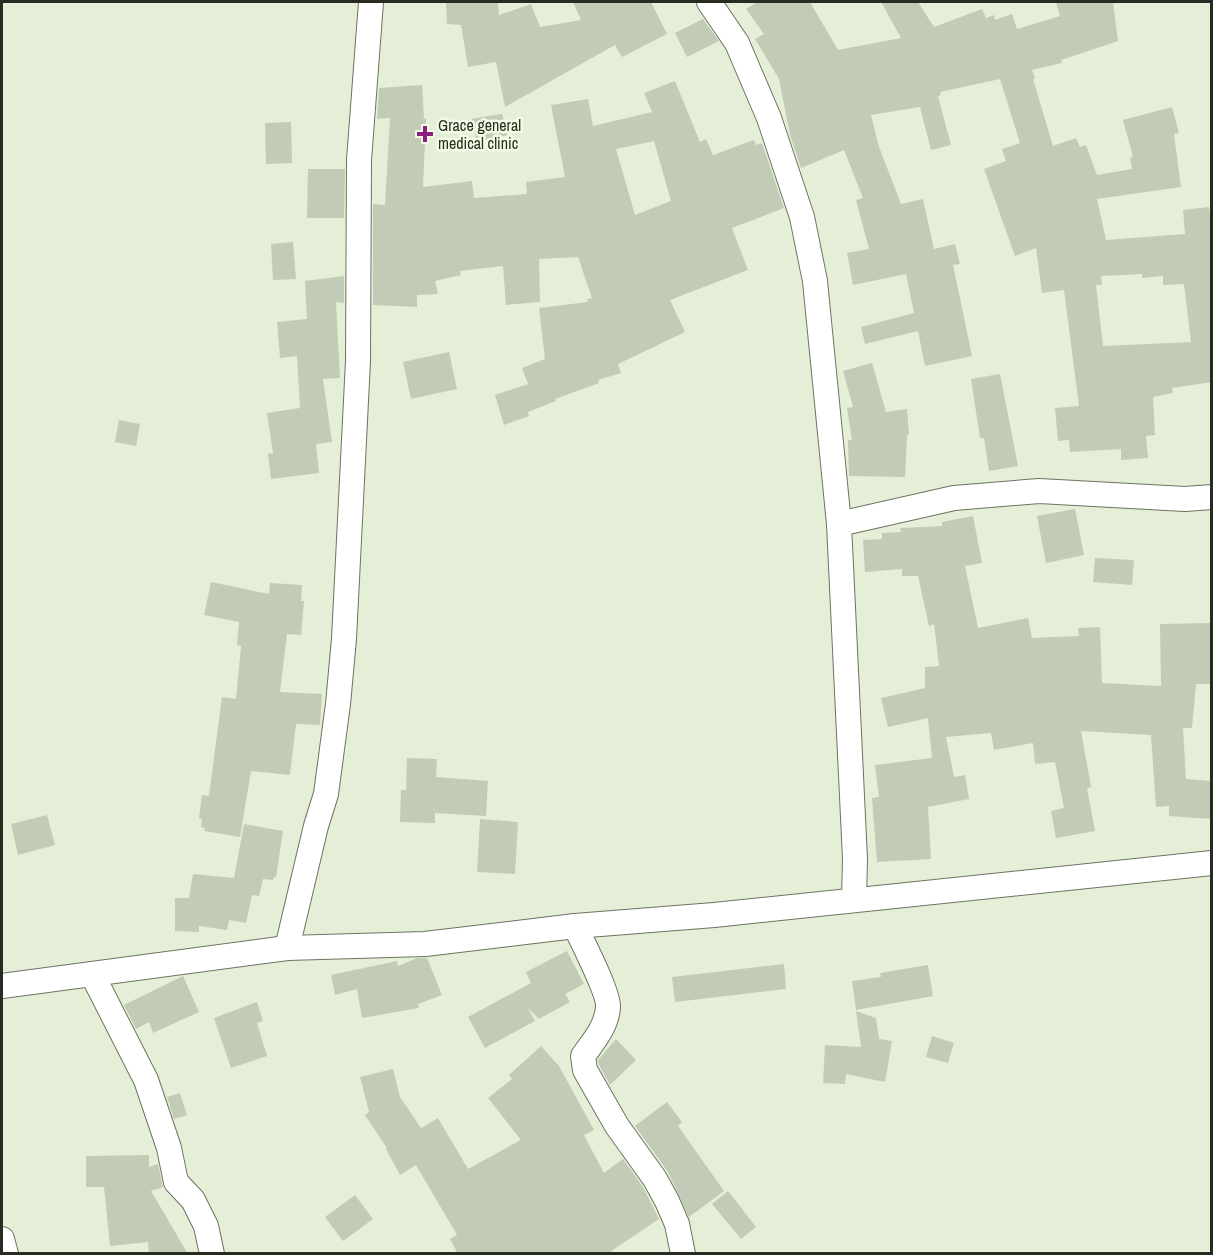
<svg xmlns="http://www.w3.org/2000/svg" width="1213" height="1255" viewBox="0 0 1213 1255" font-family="'Archivo Narrow',sans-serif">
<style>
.building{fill:#c1cbb5;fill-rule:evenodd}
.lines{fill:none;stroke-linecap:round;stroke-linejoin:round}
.minor-casing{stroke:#6b7460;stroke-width:26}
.minor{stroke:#fff;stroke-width:24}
.poi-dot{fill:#8a1e83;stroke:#f2fce5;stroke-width:2}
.labels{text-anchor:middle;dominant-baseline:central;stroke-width:5;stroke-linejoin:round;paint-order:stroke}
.poi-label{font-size:16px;fill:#272b22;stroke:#f2fce5;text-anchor:start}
</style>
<rect width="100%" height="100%" fill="#e5efd8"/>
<!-- building -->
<g class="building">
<polygon points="446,2 498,2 499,15 531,4 540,27 581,20 573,2 651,2 667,34 622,57 615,45 505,107 496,62 468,67 461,25 447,24"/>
<path d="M757,2h53l28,48 63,-12 -20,-36h37l16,25 48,-18 4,9 8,-3 1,5 17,-6 5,15 43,-13 -4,-14h57l5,39 -57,19 1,3 -30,7 3,8 -2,1 20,67 23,-8 4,9 6,-2 11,30 35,-6 -2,-11 3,-1 -10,-37 49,-13 7,26 -5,1 7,53 -84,12 9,41 79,-6 -2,-24 26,-3 3,28v147l-40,6 1,5 -20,4 2,38 -9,1 2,22 -27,2v-11l-51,3 -1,-12 -11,1 -3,-33 24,-2 -15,-116 -22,3 -6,-45 -21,8 -31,-87 22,-8 -4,-12 18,-6 -20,-64 -60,13 1,3 -3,1 13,49 -20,5 -11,-43 -49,8 8,32 22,57 22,-5 11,50 21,-5 5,20 -7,1 19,91 -47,10 -7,-35 -53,13 -4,-17 53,-14 -8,-39 -53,11 -6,-32 22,-4 -13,-49 7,-2 -19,-48 -43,18 -11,-33 -11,-56 -24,-40 9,-5 -18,-25zM1142,274v4l21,-2v9l21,-1 7,58 -88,4 -7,-61h6l-1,-9z"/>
<polygon points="703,19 719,41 687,57 675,33"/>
<path d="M675,81l25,61 6,-3 7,16 41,-15 2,5 6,-2 22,65 -52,20 16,42 -78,30 15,32 -67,32 3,9 -23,7 1,3 -44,16 1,2 -28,11 1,4 -25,9 -9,-30 33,-11 -6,-16 23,-9 -6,-51 49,-6 -1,-3 5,-1 -14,-41 -39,2 1,43 -34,3 -3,-39 -43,5 1,4 -26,6 3,13 -21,1v12l-44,-2v-101l12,1 5,-87 -13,1 2,-31 43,-3 2,34 2,-1 -3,69 49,-6 2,17 53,-4 -1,-12 39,-5 -14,-72 37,-6 5,27 59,-14 -8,-19zM654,141l17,60 -36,14 -19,-66z"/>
<polygon points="502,114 508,135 477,142 471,119"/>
<polygon points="291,122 292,163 266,164 265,123"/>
<polygon points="308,169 345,169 344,218 307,218"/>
<polygon points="293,242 296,279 273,280 271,244"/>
<polygon points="344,276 344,303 336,302 340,378 323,379 332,442 316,444 319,473 271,479 268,454 273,453 267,413 300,408 297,356 280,358 277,322 307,319 305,281"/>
<polygon points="449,352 457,389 411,399 403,362"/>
<polygon points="872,363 886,412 907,409 909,435 907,435 905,477 849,476 848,440 852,440 847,408 853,407 843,371"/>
<polygon points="1000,374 1018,466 989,471 984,438 980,438 971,379"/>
<polygon points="119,420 140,424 136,446 115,442"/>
<polygon points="1075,509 1084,555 1046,563 1037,516"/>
<polygon points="973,516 982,563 965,566 978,628 1028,618 1032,638 1079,636 1078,628 1100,627 1102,683 1161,686 1160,624 1212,623 1212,684 1196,684 1192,728 1183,728 1186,779 1212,781 1212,819 1169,816 1169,806 1156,807 1151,735 1081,731 1091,787 1087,788 1095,831 1056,838 1051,811 1064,808 1055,762 1035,764 1033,743 994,750 991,733 946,737 954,777 965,775 969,799 928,807 931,859 877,862 872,798 879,797 875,765 932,758 928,718 888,727 881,698 925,688 925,667 939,666 934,624 929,626 918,576 902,576 902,569 865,572 863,540 882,539 882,533 901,532 900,528 942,526 942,522"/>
<polygon points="1095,558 1134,560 1132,585 1093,582"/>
<polygon points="211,582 269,594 270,583 302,585 301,601 304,601 301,635 287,634 280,692 322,694 320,725 296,724 290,775 251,771 240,837 204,831 205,828 201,827 202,819 199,818 202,795 209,796 222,697 236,699 241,646 237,645 239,622 204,615"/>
<polygon points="407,758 437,759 436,777 488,781 486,816 435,813 435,823 400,822 401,790 406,790"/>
<polygon points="47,815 55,845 18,855 11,824"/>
<polygon points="480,819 518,822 515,874 477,872"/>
<polygon points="244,824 283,831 276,877 274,877 273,880 263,879 259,896 252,895 246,923 229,920 227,930 199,926 199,932 175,931 175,898 189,898 193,874 234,878"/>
<polygon points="567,951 584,984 565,994 570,1002 539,1019 528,1008 535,1021 485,1048 468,1017 531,983 526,972"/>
<polygon points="417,958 427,958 442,995 418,1004 419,1008 362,1018 357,989 335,995 331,975 397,961 398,966"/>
<polygon points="784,964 786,989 675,1002 672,977"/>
<polygon points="928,965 933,996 856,1010 852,981 881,977 880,973"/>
<polygon points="183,976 199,1012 153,1033 149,1022 136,1029 124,1005"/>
<polygon points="257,1002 263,1021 257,1023 267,1056 231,1068 214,1018"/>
<polygon points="856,1011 876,1018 879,1039 892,1041 885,1082 846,1074 845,1084 823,1083 825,1045 861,1047"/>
<polygon points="932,1036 954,1043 948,1063 926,1057"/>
<polygon points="616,1039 636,1060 610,1085 599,1065 598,1060"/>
<polygon points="541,1046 559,1066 594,1130 584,1135 604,1173 623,1159 643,1187 659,1219 607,1254 458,1254 450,1239 457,1235 416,1165 400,1175 386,1149 387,1148 365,1115 369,1112 360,1077 393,1069 400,1097 421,1128 438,1118 468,1169 521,1140 488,1098 512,1079 509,1075"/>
<polygon points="180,1093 187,1115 174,1119 167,1097"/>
<polygon points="667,1102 682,1122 678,1126 724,1191 689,1217 668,1172 635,1126"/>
<polygon points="149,1155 149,1167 158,1164 163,1187 151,1191 188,1254 149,1254 148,1242 110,1246 104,1187 86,1187 86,1156"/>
<polygon points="728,1191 756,1227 741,1239 712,1204"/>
<polygon points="355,1195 373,1219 343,1241 325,1217"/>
</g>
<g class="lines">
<defs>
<g id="minor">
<polyline points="709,2 737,43 769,118 802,217 815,281 839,524 855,859 854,900"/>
<polyline points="839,524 954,498 1039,491 1185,499 1212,497"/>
<path d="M575,926c7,15 34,67 33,81 -1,19 -15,35 -25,49l2,14 32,56 38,53 12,22 10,23 6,30"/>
<polyline points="287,948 316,826 326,794 338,704 344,639 358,361 359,160 371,2"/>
<polyline points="92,974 146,1080 169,1148 176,1182 193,1200 206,1226 212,1254"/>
<polyline points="2,986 287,948 425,944 575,926 714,915 1212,863"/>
<polyline points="2,1239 6,1254"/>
</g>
</defs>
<!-- minor casing -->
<use href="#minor" class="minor-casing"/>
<!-- minor -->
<use href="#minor" class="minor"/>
</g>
<!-- markers -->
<path class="poi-dot" d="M422 125h6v6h6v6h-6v6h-6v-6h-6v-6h6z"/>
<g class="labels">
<!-- poi labels -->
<g class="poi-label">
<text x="438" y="125">Grace general<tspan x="438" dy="18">medical clinic</tspan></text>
</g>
</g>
<!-- border -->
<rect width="1213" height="1255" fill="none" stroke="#272b22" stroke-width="6"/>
</svg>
